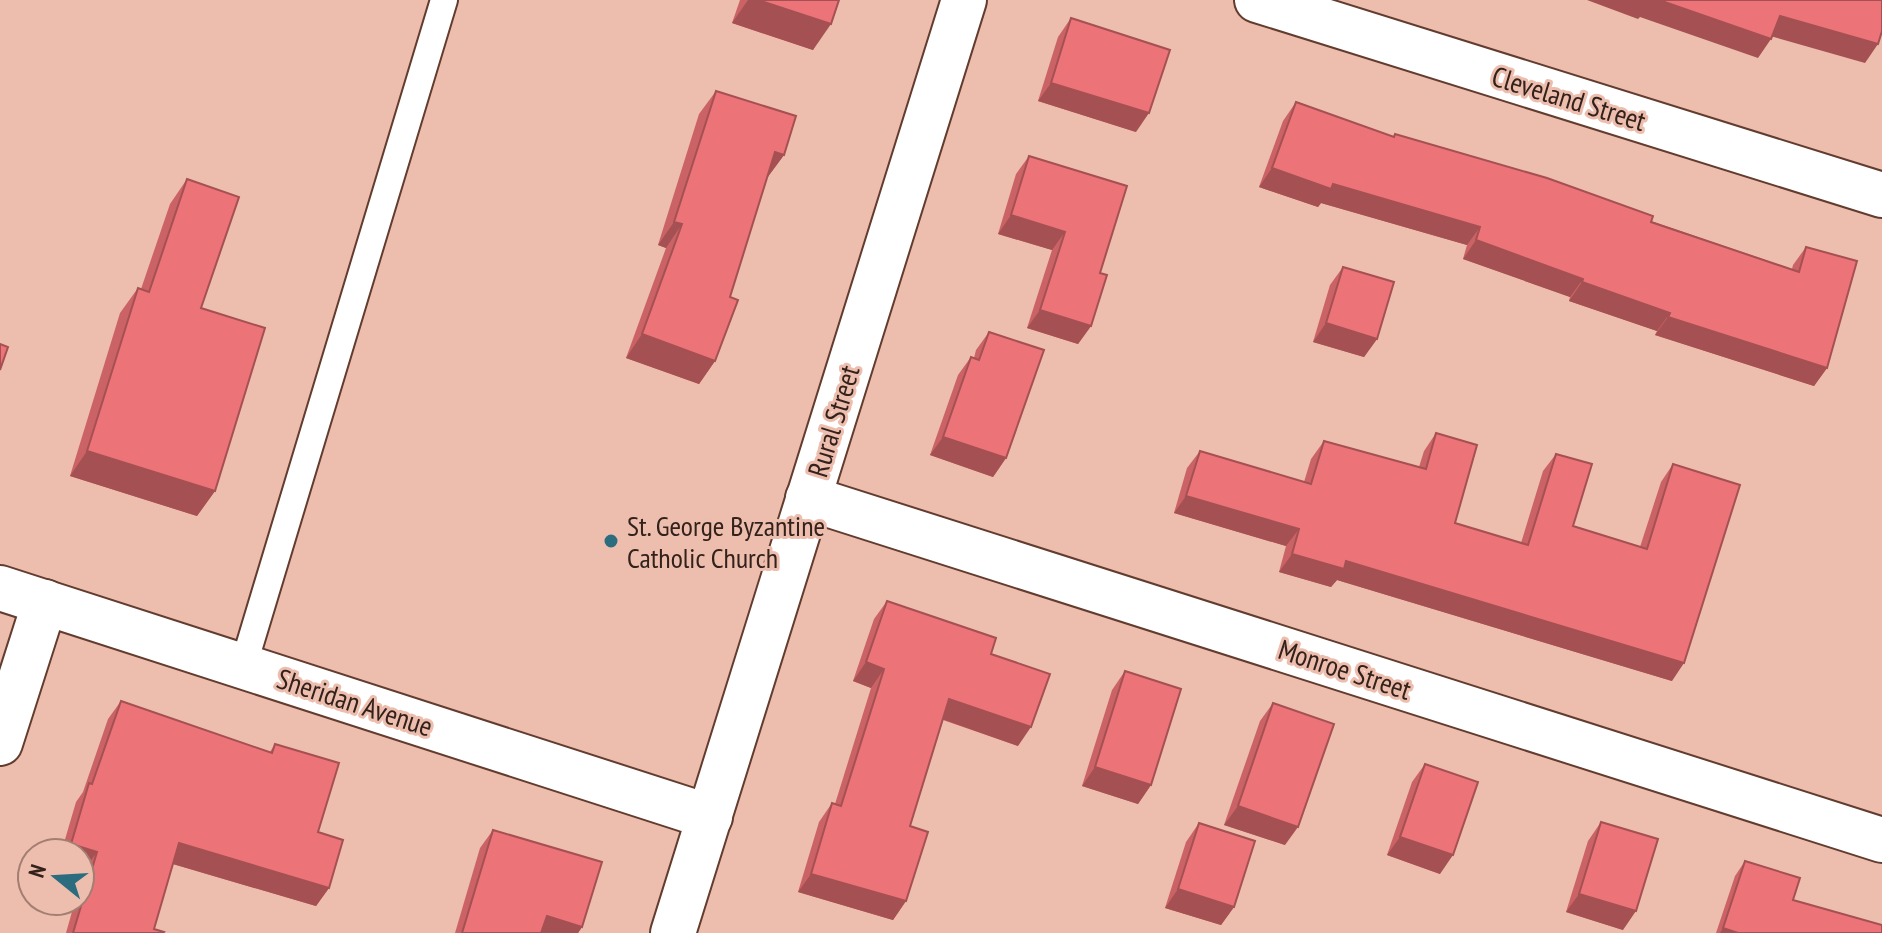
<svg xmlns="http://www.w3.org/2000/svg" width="1882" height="933" viewBox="0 0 1882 933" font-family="'PT Sans Narrow',sans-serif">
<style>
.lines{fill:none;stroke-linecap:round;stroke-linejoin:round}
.service-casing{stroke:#623c2e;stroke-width:30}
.minor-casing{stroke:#623c2e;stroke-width:48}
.service{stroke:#fff;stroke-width:26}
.minor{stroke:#fff;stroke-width:44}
.wall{fill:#cb6366}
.shaded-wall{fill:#a55053}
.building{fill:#ec7377;stroke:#a55053;stroke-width:2}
.poi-dot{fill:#2b6d7f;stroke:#edbdad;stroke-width:3}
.labels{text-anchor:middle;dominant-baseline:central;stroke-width:6;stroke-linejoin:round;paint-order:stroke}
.street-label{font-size:28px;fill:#33211b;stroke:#edbdad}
.poi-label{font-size:28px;fill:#33211b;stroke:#edbdad;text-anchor:start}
</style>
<rect width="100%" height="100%" fill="#edbdad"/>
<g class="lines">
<defs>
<polyline id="service" points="243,667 444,0"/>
<g id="minor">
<polyline points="1257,0 1882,195"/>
<polyline points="808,498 1882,840"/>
<polyline points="0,588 710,817"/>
<polyline points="0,743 45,602"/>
<polyline points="673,933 964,0"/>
</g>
</defs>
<!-- service casing -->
<use href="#service" class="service-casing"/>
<!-- minor casing -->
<use href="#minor" class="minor-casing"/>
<!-- service -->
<use href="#service" class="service"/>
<!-- minor -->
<use href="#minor" class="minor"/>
</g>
<!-- wall -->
<g class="wall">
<polygon points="740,0 839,0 813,50 732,23"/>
<polygon points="1071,18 1136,132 1038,101 1058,37"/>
<polygon points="716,91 784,155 767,178 730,297 715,361 699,384 626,358 666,248 658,245 699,114"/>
<polygon points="1296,102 1393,137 1395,134 1792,269 1793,265 1806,247 1827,368 1814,386 1655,335 1657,331 1569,301 1570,297 1463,259 1467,245 1321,203 1318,207 1259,187 1283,121"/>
<polygon points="1029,156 1100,273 1091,326 1078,344 1027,328 1052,250 998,234 1016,174"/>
<polygon points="187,179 201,308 215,491 197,516 70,476 120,313 138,288 141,289 170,204"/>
<polygon points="1343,267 1377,339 1364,357 1313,342 1330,285"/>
<polygon points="989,332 1006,458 993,477 930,455 958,375 971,357 974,358 976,350"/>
<polygon points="1436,433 1455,523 1521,543 1543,471 1556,454 1573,526 1640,547 1661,482 1673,464 1672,681 1337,580 1331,587 1279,572 1286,546 1174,513 1187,468 1200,451 1304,482 1311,459 1324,441 1419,467 1424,451"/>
<polygon points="887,601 991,654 1018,746 943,720 910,826 906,901 893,920 798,892 819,822 832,803 835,804 871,688 853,681 874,619"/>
<polygon points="1125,671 1151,785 1138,804 1082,786 1112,690"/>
<polygon points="121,701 270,752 275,744 318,832 329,888 316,906 173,864 154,929 163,933 66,933 75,901 80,901 80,883 84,870 80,853 61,853 76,802 83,792 108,719"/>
<polygon points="1273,703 1285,845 1224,825 1260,721"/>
<polygon points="1425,764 1440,874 1387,855 1412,782"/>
<polygon points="1601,822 1623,930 1566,912 1588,841"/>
<polygon points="1199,823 1234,907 1221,925 1165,908 1186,842"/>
<polygon points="493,830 582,927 578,933 455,933 480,848"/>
<polygon points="1745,861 1793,900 1882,933 1716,933 1735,876"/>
</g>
<!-- shaded-wall -->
<g class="shaded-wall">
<polygon points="748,0 758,0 831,24 813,50 732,23"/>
<polygon points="1587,0 1659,0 1771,39 1758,58 1640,17 1638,19"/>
<polygon points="1780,16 1878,44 1865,63 1767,35"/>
<polygon points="1051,83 1149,113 1136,132 1038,101"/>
<polygon points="775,152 784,155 767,178"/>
<polygon points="1272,168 1333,184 1480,227 1467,245 1321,203 1318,207 1259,187"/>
<polygon points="1011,215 1065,232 1052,250 998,234"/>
<polygon points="674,222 682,224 666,248 658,245"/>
<polygon points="1476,240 1583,279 1570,297 1463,259"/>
<polygon points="1582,282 1670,313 1657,331 1569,301"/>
<polygon points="1040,310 1091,326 1078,344 1027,328"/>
<polygon points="1668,317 1827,368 1814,386 1655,335"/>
<polygon points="1326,323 1377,339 1364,357 1313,342"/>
<polygon points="642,334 715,361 699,384 626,358"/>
<polygon points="943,437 1006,458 993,477 930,455"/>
<polygon points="87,451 215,491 197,516 70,476"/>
<polygon points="1186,496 1299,529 1286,546 1174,513"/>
<polygon points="1292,554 1346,561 1684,663 1672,681 1337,580 1331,587 1279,572"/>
<polygon points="866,662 884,669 871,688 853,681"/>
<polygon points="949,699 1031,727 1018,746 936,717"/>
<polygon points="1095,767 1151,785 1138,804 1082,786"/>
<polygon points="1238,806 1298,827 1285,845 1224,825"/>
<polygon points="1400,837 1453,855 1440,874 1387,855"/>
<polygon points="179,843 329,888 316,906 166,862"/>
<polygon points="71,844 97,852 84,870 80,869 80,853 65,853"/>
<polygon points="811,874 906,901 893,920 798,892"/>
<polygon points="1178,889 1234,907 1221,925 1165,908"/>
<polygon points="1579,894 1636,911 1623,930 1566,912"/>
<polygon points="547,916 582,927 578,933 535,933"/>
<polygon points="1723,928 1738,933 1720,933"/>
</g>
<!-- building -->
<g class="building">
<polygon points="758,0 839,0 831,24"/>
<polygon points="1659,0 1882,0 1882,31 1878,44 1780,16 1771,39"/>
<polygon points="1071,18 1170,50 1149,113 1051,83"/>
<polygon points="716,91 796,116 784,155 775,152 730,297 738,300 715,361 642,334 682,224 674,222"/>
<polygon points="1296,102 1394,137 1395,134 1547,178 1653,216 1651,222 1799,272 1806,247 1857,261 1827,368 1668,317 1670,313 1582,282 1583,279 1476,240 1480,227 1333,184 1331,189 1272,168"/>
<polygon points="1029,156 1127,186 1100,273 1107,275 1091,326 1040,310 1065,232 1011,215"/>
<polygon points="187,179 239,197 201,308 265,328 215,491 87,451 138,288 149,292"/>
<polygon points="1343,267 1394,282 1377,339 1326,323"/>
<polygon points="989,332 1044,350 1006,458 943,437 971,357 979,360"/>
<polygon points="0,344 8,347 0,370"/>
<polygon points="1436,433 1477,445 1455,523 1528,545 1556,454 1592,464 1573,526 1647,549 1673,464 1740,485 1684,663 1346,561 1344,569 1292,554 1299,529 1186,496 1200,451 1311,484 1324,441 1426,469"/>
<polygon points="887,601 996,638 991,654 1050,674 1031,727 949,699 910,826 928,832 906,901 811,874 832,803 841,806 884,669 866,662"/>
<polygon points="1125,671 1181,689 1151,785 1095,767"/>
<polygon points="121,701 272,753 275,744 339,763 318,832 343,840 329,888 179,843 154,929 164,932 163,933 73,933 97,852 71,844 89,783 92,784"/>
<polygon points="1273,703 1334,724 1298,827 1238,806"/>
<polygon points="1425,764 1478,782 1453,855 1400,837"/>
<polygon points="1601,822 1658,839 1636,911 1579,894"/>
<polygon points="1199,823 1255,841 1234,907 1178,889"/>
<polygon points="493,830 602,862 582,927 547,916 541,933 462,933"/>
<polygon points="1745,861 1800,878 1793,900 1882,925 1882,933 1738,933 1723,928"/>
</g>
<!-- markers -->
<circle class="poi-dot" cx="611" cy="541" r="8"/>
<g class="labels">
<!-- street labels -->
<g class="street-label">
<text transform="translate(1569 98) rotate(17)">Cleveland Street</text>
<text transform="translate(833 421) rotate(-73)">Rural Street</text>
<text transform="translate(1345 669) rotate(18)">Monroe Street</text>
<text transform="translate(355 702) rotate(18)">Sheridan Avenue</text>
</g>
<!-- poi labels -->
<g class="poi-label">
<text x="627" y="525">St. George Byzantine<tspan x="627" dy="32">Catholic Church</tspan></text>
</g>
</g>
<!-- north arrow -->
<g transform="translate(56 877) rotate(288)"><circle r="38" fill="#edbdad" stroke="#a37f73" stroke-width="2"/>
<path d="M0-6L14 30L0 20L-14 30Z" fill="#2b6d7f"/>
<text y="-12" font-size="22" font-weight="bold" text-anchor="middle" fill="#33211b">N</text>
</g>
</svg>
